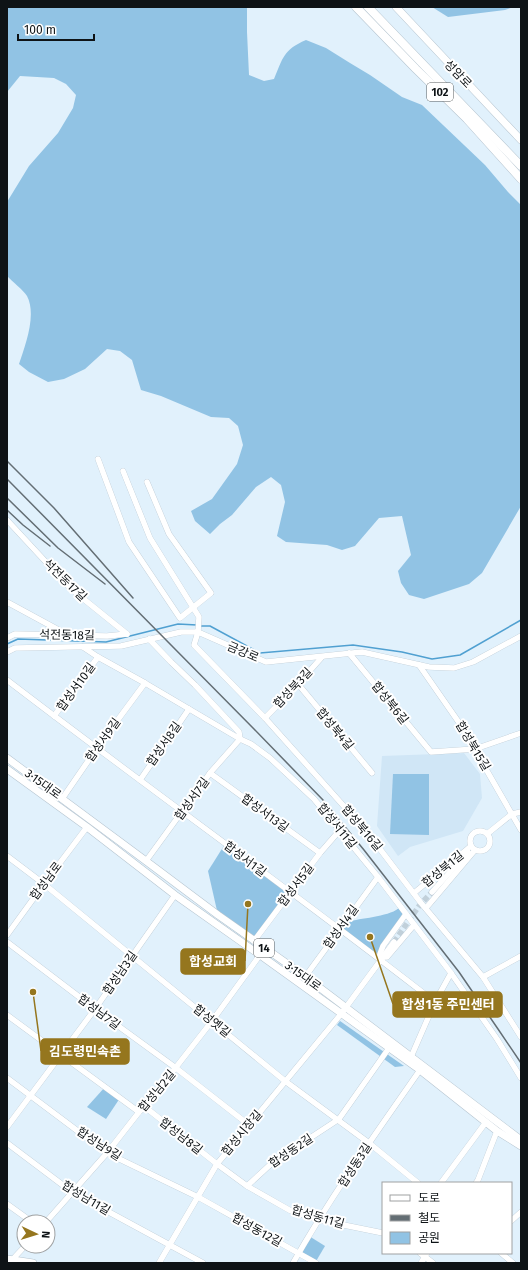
<svg xmlns="http://www.w3.org/2000/svg" width="528" height="1270" viewBox="0 0 528 1270" font-family="'Fira Sans','Noto Sans KR',sans-serif">
<style>
.built{fill:#d0e6f6}
.green{fill:#91c3e4}
.lines{fill:none;stroke-linecap:round;stroke-linejoin:round}
.stream{stroke:#50a0d1;stroke-width:1.5}
.minor-tunnel{stroke:#c1d0da;stroke-width:5.5;stroke-dasharray:5.5 3;stroke-linecap:butt}
.minor-casing{stroke:#b6c5d0;stroke-width:6}
.major-casing{stroke:#b6c5d0;stroke-width:8}
.highway-casing{stroke:#b6c5d0;stroke-width:9}
.minor{stroke:#fff;stroke-width:5.5}
.major{stroke:#fff;stroke-width:7}
.highway{stroke:#fff;stroke-width:8}
.rail{stroke:#646e74;stroke-width:1.5}
.labels{text-anchor:middle;dominant-baseline:central;stroke-width:4;stroke-linejoin:round;paint-order:stroke}
.shield{fill:#fff;stroke:#565a5c;stroke-width:1}
.shield-label{font-size:11px;font-weight:bold;fill:#0e1316}
.street-label{font-size:12px;fill:#0e1316;stroke:#fff}
.leader{fill:none;stroke:#95761e;stroke-width:1.5}
.callout-dot{fill:#95761e;stroke:#fff;stroke-width:1.5}
.callout{fill:#95761e;stroke:#95761e;stroke-width:1.5}
.callout-label{font-size:13px;text-anchor:middle;font-weight:bold;fill:#fff}
</style>
<rect width="100%" height="100%" fill="#e1f1fc"/>
<!-- built -->
<polygon class="built" points="464,753 480,774 482,798 463,831 410,847 398,856 377,826 382,756"/>
<!-- green -->
<g class="green">
<path d="M7,7h240v25l2,43 15,6 10,-2c9,-21 9,-29 32,-39l20,8 24,15 20,12 32,22 20,8 63,60 23,27 13,13v301l-39,67 -13,11 -45,15 -15,-4 -8,-12 -3,-12 13,-16 -9,-39 -23,2 -24,28 -13,4 -15,-5 -41,-3 -9,-6 8,-34 -4,-17 -10,-8 -15,10 -24,28 -12,9 -10,10 -15,-13 -4,-10 21,-12 25,-35 6,-19 -5,-19 -9,-8 -18,-1 -50,-21 -20,-6 -9,-30 -12,-9 -13,-2 -22,20 -21,10 -16,3 -19,-10 -10,-8c6,-18 18,-49 8,-68 -4,-6 -15,-15 -20,-20v-74l22,-36 29,-33 15,-25 3,-13 -10,-11 -12,-6 -34,-2 -13,16z"/>
<polygon points="432,7 513,7 505,10 448,17"/>
<polygon points="393,774 429,774 429,835 390,834"/>
<polygon points="225,844 290,892 254,941 218,915 208,871"/>
<path d="M400,907l6,7 -23,32 -2,13 -42,-31 8,-9 4,2c12,-3 41,-5 49,-14z"/>
<polygon points="340,1021 404,1066 395,1067 337,1025"/>
<polygon points="105,1087 120,1098 106,1119 87,1107"/>
<polygon points="309,1236 325,1246 315,1263 299,1253"/>
</g>
<g class="lines">
<!-- stream -->
<g class="stream">
<polyline points="201,626 210,626 260,653 353,645 402,652 432,659 460,655 521,620"/>
<polyline points="7,644 18,639 106,642 178,624 197,625"/>
</g>
<!-- minor-tunnel -->
<polyline class="minor-tunnel" points="394,942 419,906 432,892"/>
<defs>
<g id="minor">
<polyline points="98,459 129,542 180,618 211,593 169,534 147,482"/>
<polyline points="123,471 150,538 199,617 198,632 194,645 265,718 367,832 421,903 483,977 521,1037"/>
<polyline points="7,520 70,588 127,634"/>
<polyline points="7,602 66,634"/>
<polyline points="7,638 15,634 107,636 127,634"/>
<polyline points="83,647 98,657 145,683 240,739 251,744 270,758 314,799 378,877 451,973 497,1039 521,1078"/>
<polyline points="7,652 15,648 121,646 181,632 198,632 266,662 362,652 429,667 454,668 473,662 521,636"/>
<polyline points="349,653 431,752 475,749 521,733"/>
<polyline points="419,665 460,724 521,830"/>
<path d="M7,680c142,109 287,212 428,322"/>
<polyline points="298,684 372,773"/>
<polyline points="54,716 98,657"/>
<polyline points="265,718 298,684 322,657"/>
<polyline points="210,773 320,853"/>
<polyline points="140,780 189,709"/>
<polyline points="62,799 97,748 145,683"/>
<circle cx="480" cy="841" r="10"/>
<polyline points="487,834 512,814 521,812"/>
<polyline points="7,856 44,884 285,1081 369,1143 418,1183"/>
<polyline points="146,861 210,773 240,739 239,732 195,685 171,662 149,639"/>
<polyline points="432,892 468,852"/>
<polyline points="414,893 471,846"/>
<polyline points="426,908 475,850"/>
<polyline points="406,914 383,946 380,954 382,957 387,957 414,925"/>
<polyline points="7,935 44,884 87,827"/>
<polyline points="254,941 320,853 340,830"/>
<polyline points="7,942 95,1009 176,1068 249,1125"/>
<polyline points="305,977 378,877"/>
<polyline points="483,977 521,956"/>
<polyline points="7,1015 139,1112"/>
<polyline points="411,1057 435,1002 451,973"/>
<polyline points="7,1078 107,1153 198,1197 316,1263"/>
<polyline points="145,1107 217,1164 247,1186 291,1211 319,1220 383,1233"/>
<polyline points="7,1127 95,1009 175,895"/>
<polyline points="7,1143 72,1192 203,1263"/>
<polyline points="441,1183 486,1122"/>
<polyline points="476,1183 478,1180 497,1131"/>
<polyline points="247,1186 272,1163 339,1119 389,1048"/>
<polyline points="7,1204 32,1222"/>
<polyline points="511,1221 521,1212"/>
<polyline points="46,1222 107,1153 139,1112 145,1107 212,1021 260,955"/>
<polyline points="420,1253 433,1263"/>
<polyline points="501,1253 513,1263"/>
<polyline points="12,1260 25,1246"/>
<polyline points="159,1263 217,1164 341,1014 394,942"/>
<path d="M293,1263c38,-67 83,-130 127,-193"/>
<polyline points="421,1263 427,1253"/>
</g>
<g id="major">
<polyline points="396,7 521,140"/>
<polyline points="7,758 146,861 218,915 299,972 521,1140"/>
<polyline points="7,769 87,827 175,895 260,955 420,1070 497,1131 521,1146"/>
<polyline points="7,1259 33,1263"/>
</g>
<g id="highway">
<polyline points="356,7 416,69 467,119 521,179"/>
<polyline points="368,7 521,166"/>
</g>
</defs>
<!-- minor casing -->
<use href="#minor" class="minor-casing"/>
<!-- major casing -->
<use href="#major" class="major-casing"/>
<!-- highway casing -->
<use href="#highway" class="highway-casing"/>
<!-- minor -->
<use href="#minor" class="minor"/>
<!-- major -->
<use href="#major" class="major"/>
<!-- highway -->
<use href="#highway" class="highway"/>
<!-- rail -->
<g class="rail">
<polyline points="7,461 54,508 133,598"/>
<polyline points="7,479 254,729 323,800 364,850 459,972 498,1029 521,1063"/>
<polyline points="7,498 58,548 105,584"/>
<polyline points="7,510 23,525 50,546"/>
</g>
</g>
<g class="labels">
<!-- shield labels -->
<g class="shield">
<rect x="427" y="83" width="26" height="18" rx="3"/>
<rect x="254" y="939" width="20" height="18" rx="3"/>
</g>
<g class="shield-label">
<text x="440" y="92">102</text>
<text x="264" y="948">14</text>
</g>
<!-- street labels -->
<g class="street-label">
<text transform="translate(458 74) rotate(46)">성암로</text>
<text transform="translate(65 580) rotate(44)">석전동17길</text>
<text transform="translate(67 635) rotate(1)">석전동18길</text>
<text transform="translate(243 652) rotate(23)">금강로</text>
<text transform="translate(76 687) rotate(-54)">합성서10길</text>
<text transform="translate(293 688) rotate(-47)">합성북3길</text>
<text transform="translate(390 703) rotate(51)">합성북6길</text>
<text transform="translate(335 729) rotate(50)">합성북4길</text>
<text transform="translate(103 740) rotate(-54)">합성서9길</text>
<text transform="translate(164 744) rotate(-55)">합성서8길</text>
<text transform="translate(473 746) rotate(59)">합성북15길</text>
<text transform="translate(43 784) rotate(36)">3·15대로</text>
<text transform="translate(192 799) rotate(-54)">합성서7길</text>
<text transform="translate(265 813) rotate(36)">합성서13길</text>
<text transform="translate(337 826) rotate(51)">합성서11길</text>
<text transform="translate(362 828) rotate(50)">합성북16길</text>
<text transform="translate(245 859) rotate(37)">합성서1길</text>
<text transform="translate(443 869) rotate(-39)">합성북1길</text>
<text transform="translate(46 881) rotate(-53)">합성남로</text>
<text transform="translate(296 885) rotate(-53)">합성서5길</text>
<text transform="translate(341 927) rotate(-54)">합성서4길</text>
<text transform="translate(120 973) rotate(-55)">합성남3길</text>
<text transform="translate(303 976) rotate(36)">3·15대로</text>
<text transform="translate(99 1012) rotate(37)">합성남7길</text>
<text transform="translate(212 1021) rotate(39)">합성옛길</text>
<text transform="translate(157 1091) rotate(-50)">합성남2길</text>
<text transform="translate(242 1133) rotate(-50)">합성시장길</text>
<text transform="translate(181 1136) rotate(38)">합성남8길</text>
<text transform="translate(99 1144) rotate(33)">합성남9길</text>
<text transform="translate(291 1151) rotate(-34)">합성동2길</text>
<text transform="translate(355 1165) rotate(-57)">합성동3길</text>
<text transform="translate(86 1198) rotate(31)">합성남11길</text>
<text transform="translate(318 1217) rotate(16)">합성동11길</text>
<text transform="translate(257 1230) rotate(29)">합성동12길</text>
</g>
</g>
<!-- callouts -->
<path class="leader" d="M248 904L245 961M370 937L393 1004M33 992L41 1051"/>
<g class="callout-dot">
<circle cx="248" cy="904" r="4"/>
<circle cx="370" cy="937" r="4"/>
<circle cx="33" cy="992" r="4"/>
</g>
<g class="callout">
<rect x="181" y="949" width="64" height="25" rx="4"/>
<rect x="393" y="992" width="109" height="25" rx="4"/>
<rect x="41" y="1039" width="88" height="25" rx="4"/>
</g>
<g class="callout-label">
<text x="213" y="966">합성교회</text>
<text x="448" y="1009">합성1동 주민센터</text>
<text x="85" y="1056">김도령민속촌</text>
</g>
<!-- border -->
<rect width="528" height="1270" fill="none" stroke="#0e1316" stroke-width="16"/>
<!-- legend -->
<rect x="382" y="1182" width="130" height="72" fill="#ffffff" stroke="#9fa1a2"/>
<rect x="390" y="1195" width="20" height="6" fill="#ffffff" stroke="#9fa1a2"/>
<text x="418" y="1202" font-size="12" fill="#0e1316">도로</text>
<rect x="390" y="1215" width="20" height="6" fill="#646e74" stroke="#9fa1a2"/>
<text x="418" y="1222" font-size="12" fill="#0e1316">철도</text>
<rect x="390" y="1232" width="20" height="12" fill="#91c3e4" stroke="#9fa1a2"/>
<text x="418" y="1242" font-size="12" fill="#0e1316">공원</text>
<!-- north arrow -->
<g transform="translate(36 1234) rotate(94)"><circle r="19" fill="#ffffff" stroke="#9fa1a2"/>
<path d="M0-3L7 15L0 10L-7 15Z" fill="#95761e"/>
<text y="-6" font-size="11" font-weight="bold" text-anchor="middle" fill="#0e1316">N</text>
</g>
<!-- scale -->
<path d="M18 34v6h76v-6" fill="none" stroke="#0e1316" stroke-width="2"/>
<text x="24" y="34" font-size="12" fill="#0e1316" stroke="#ffffff" stroke-width="3" paint-order="stroke">100 m</text>
</svg>
